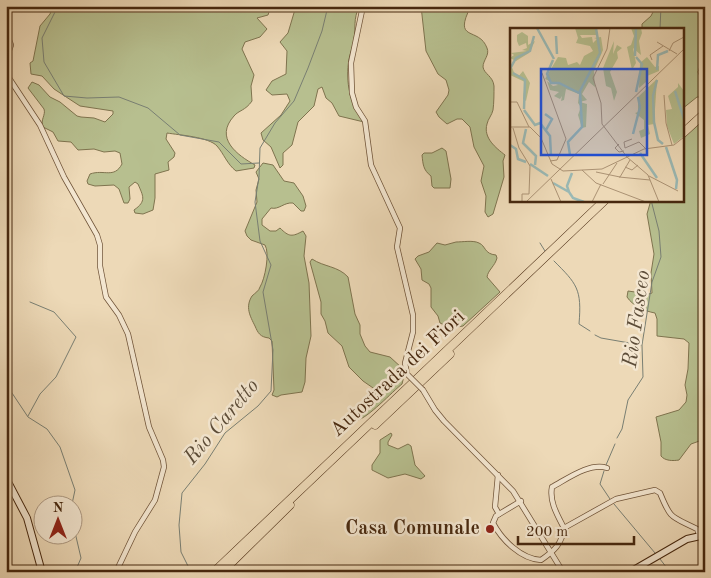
<svg xmlns="http://www.w3.org/2000/svg" width="711" height="578" viewBox="0 0 711 578" font-family="'Old Standard TT',serif">
<style>
.green{fill:#b7bf8f;stroke:#7f744f}
.lines{fill:none;stroke-linecap:round;stroke-linejoin:round}
.stream{stroke:#797f73;stroke-width:1}
.minor-casing{stroke:#705439;stroke-width:6}
.secondary-casing{stroke:#47280f;stroke-width:8}
.motorway-casing{stroke:#47280f;stroke-width:9}
.minor{stroke:#f3e6d0;stroke-width:4.5}
.secondary{stroke:#f3e6d0;stroke-width:6}
.motorway{stroke:#edd9b7;stroke-width:8}
.minor-bridge-casing{stroke:#705439;stroke-width:6;stroke-linecap:butt}
.minor-bridge{stroke:#f3e6d0;stroke-width:4.5}
.poi-dot{fill:#8f2418;stroke:#f3e6d0;stroke-width:2}
.labels{text-anchor:middle;dominant-baseline:central;stroke-width:5;stroke-linejoin:round;paint-order:stroke}
.street-label{font-size:20px;fill:#47280f;stroke:#f3e6d0}
.poi-label{font-size:20px;font-weight:bold;fill:#47280f;stroke:#f3e6d0;text-anchor:end}
.water-label{font-size:21px;font-style:italic;fill:#5c4c38;stroke:#f3e6d0}
.inset-river{fill:none;stroke:#9ab9b5;stroke-width:2.5}
.inset-road{fill:none;stroke:#ab9274;stroke-width:1}
.view{fill:#1d4ed8;fill-opacity:0.15;stroke:#1d4ed8;stroke-width:2.5}
.inset-edge{fill:none;stroke:#47280f;stroke-width:2.5}
</style>
<rect width="100%" height="100%" fill="#edd9b7"/>
<filter id="stains"><feTurbulence type="fractalNoise" baseFrequency=".004" numOctaves="4"/><feColorMatrix values="0 0 0 0 .2 0 0 0 0 .09 0 0 0 0 .02 0 0 0 .5 -.17"/></filter>
<radialGradient id="worn" r=".72"><stop offset=".6" stop-color="#630" stop-opacity="0"/><stop offset="1" stop-color="#630" stop-opacity=".3"/></radialGradient>
<!-- green -->
<g class="green">
<path d="M53,6h214l2,6 -1,3 -11,3 10,11 -7,8 -15,5 -3,7 12,26 -3,11 1,15c-7,10 -13,9 -18,15 -20,22 3,39 21,49l-1,3 -18,3c-9,-7 -12,-17 -19,-25 -8,-9 -38,-11 -50,-13l-1,6 9,14 -1,4 -6,5 1,8 -14,4v24l-2,12 -10,4 -8,-1 -1,-3c13,-9 9,-14 4,-26l-3,-2 -6,5 1,12 -2,4h-4l-5,-14 -5,-4 -19,1 -7,-2 -1,-3 3,-7c14,-5 24,5 32,-10l-2,-11 -5,-2 -11,1 -10,-3 -16,1 -7,-8 -13,-1 -5,-9 -10,-5c-3,-7 3,-12 1,-18l-16,-21 4,-6 7,3 11,12 10,5 17,14 4,1 13,1 11,4 8,-8v-3l-33,-5 -26,-17 -12,-13 -11,-2 -1,-11 3,-2 7,-35 10,-12z"/>
<path d="M296,6h63c-6,15 -3,20 -5,34 -1,7 -4,13 -5,19 -4,23 1,45 15,63l-25,-6 -7,-13 -6,-5 -4,-11 -4,2 -4,17 -16,16 -6,23 -9,8v12l-3,3 -9,-21 -8,-7 -2,-7 20,-18 9,-14 -3,-7 -15,1 -6,-5 6,-9 14,-7 1,-23 -7,-9 8,-9z"/>
<path d="M421,6h50c-19,37 8,20 16,42 3,7 -4,12 -4,19 1,7 10,9 11,19 0,7 0,17 -1,24 -1,5 -5,9 -6,14 -4,14 9,24 18,31l-2,6 1,16 -11,37 -5,3 -3,-5 1,-16 -5,-15 3,-15 -10,-19 -4,-20 -8,-8h-5l-10,5 -8,-7 -3,-5 12,-17 1,-5 -3,-10 -8,-6 -12,-23z"/>
<path d="M656,6h49v56l-5,4 -2,6c3,8 10,16 4,25h-5l-15,12v-80h-40v-5l9,-8z"/>
<path d="M705,118v321l-14,5 -12,16c-6,1 -14,1 -18,-4v-14l-5,-25 23,-7 7,-8 1,-7 -2,-10 3,-16 1,-26 -5,-4 -27,-3v-17l-2,-6c-11,-2 -22,-7 -28,-16l1,-6 21,3 3,-1 -1,-20 3,-19 -7,-40 4,-14h31v-62z"/>
<path d="M442,148l4,3 5,28 -1,9h-16l-2,-2 -1,-10c-8,-6 -8,-12 -9,-21l2,-2h8z"/>
<path d="M263,163l10,2 11,16 10,2 9,13 3,10 -2,5h-3l-8,-8c-9,-1 -14,7 -22,5l-9,11v6l8,6h6l4,-3c9,9 12,9 23,3l3,5 -2,20 5,27 2,53 -5,22 -1,24 -3,10 -21,3 -4,2 -5,-2 2,-5 -2,-49 -3,-3c-9,-1 -11,-5 -14,-12 -5,-10 -10,-19 -3,-30 3,-3 7,-5 8,-9 5,-8 10,-34 5,-42l-14,-5 -4,-4 -2,-5 12,-29 -1,-12 3,-11 -3,-7z"/>
<path d="M456,242c7,0 17,-2 23,1 7,3 5,11 17,12l1,3c-2,8 -9,12 -10,19l13,15 -37,34 -12,2 -11,-5 -2,-7 -7,-9v-19l-2,-4 -7,-4 -1,-11 -6,-10 3,-3 11,-4 8,-9 8,2z"/>
<path d="M312,259c12,8 26,7 36,18l7,37 5,11v9l5,12 5,6 20,5 12,11 1,12 -1,4c-9,7 -35,35 -45,36l-1,-4c7,-8 19,-13 20,-26l-13,-9 -14,-14 -7,-21 -14,-13 -3,-12 -4,-7v-12l-11,-40z"/>
<polygon points="391,433 392,435 388,442 388,445 398,449 408,444 411,446 415,465 425,476 421,479 405,474 388,478 372,470 372,465 380,453 380,440"/>
</g>
<g class="lines">
<!-- stream -->
<g class="stream">
<polyline points="58,6 42,38 44,62 64,96 87,98 119,97 148,108 180,135 219,142 241,164 259,163"/>
<polyline points="660,29 661,6"/>
<polyline points="540,243 545,251"/>
<path d="M554,261c23,23 28,28 25,63l11,7"/>
<polyline points="595,335 601,338 641,345"/>
<polyline points="6,384 28,417 47,429 60,447 75,490 72,504 74,528 81,558 75,572"/>
<polyline points="28,416 40,394 56,377 76,337 54,312 30,302"/>
<polyline points="617,438 622,429 628,400 643,377 642,345 652,282 661,257 659,231 651,200"/>
<polyline points="606,465 615,444"/>
<polyline points="604,471 600,484 610,499"/>
<polyline points="614,504 655,553"/>
<polyline points="660,559 670,572"/>
<polyline points="191,572 181,552 179,525 182,493 205,464 225,433 258,406 271,391 273,350 263,292 271,265 260,241 255,202 259,177 260,148 275,123 294,101 308,68 322,31 328,6"/>
</g>
<defs>
<g id="minor">
<polyline points="363,6 351,63 352,93 356,107 365,121 371,165 400,228 397,247 413,315 413,332 405,363 407,374"/>
<polyline points="6,32 11,45 6,59"/>
<polyline points="6,70 7,75 40,125 64,177 97,235 100,245 100,266 106,297 119,315 128,334 149,427 163,460 164,467 155,500 135,532 116,572"/>
<polyline points="423,390 435,410 444,421 513,491 563,572"/>
<path d="M607,468c-17,-6 -40,11 -55,19 -3,15 6,29 12,41l52,-29 39,-9 5,3c11,27 11,23 37,36l3,7"/>
<polyline points="498,475 495,507 499,514"/>
<path d="M521,501l-25,15 -3,7c9,17 28,36 48,37 13,-9 21,-16 23,-32"/>
</g>
<g id="secondary">
<polyline points="6,478 27,518 42,572"/>
<polyline points="630,572 687,539 705,535"/>
</g>
<g id="motorway">
<polyline points="682,134 705,113"/>
<polyline points="375,425 450,354"/>
<polyline points="214,572 605,200"/>
<polyline points="222,572 290,505"/>
</g>
</defs>
<!-- minor casing -->
<use href="#minor" class="minor-casing"/>
<!-- secondary casing -->
<use href="#secondary" class="secondary-casing"/>
<!-- motorway casing -->
<use href="#motorway" class="motorway-casing"/>
<!-- minor -->
<use href="#minor" class="minor"/>
<!-- secondary -->
<use href="#secondary" class="secondary"/>
<!-- motorway -->
<use href="#motorway" class="motorway"/>
<defs>
<polyline id="minor-bridge" points="407,374 423,390"/>
</defs>
<!-- minor-bridge casing -->
<use href="#minor-bridge" class="minor-bridge-casing"/>
<!-- minor-bridge -->
<use href="#minor-bridge" class="minor-bridge"/>
</g>
<!-- markers -->
<circle class="poi-dot" cx="490" cy="529" r="5"/>
<g class="labels">
<!-- street labels -->
<g class="street-label">
<text transform="translate(398 374) rotate(-43)">Autostrada dei Fiori</text>
</g>
<!-- poi labels -->
<g class="poi-label">
<text x="480" y="529">Casa Comunale</text>
</g>
<!-- water labels -->
<g class="water-label">
<text transform="translate(637 319) rotate(-82)">Rio Fasceo</text>
<text transform="translate(222 422) rotate(-50)">Rio Caretto</text>
</g>
</g>
<!-- overview -->
<g transform="translate(510 28)">
<rect width="174" height="174" fill="#edd9b7"/>
<path d="M65,0h21l1,7h-17l2,3 10,-1 1,6 4,-4 -3,-1 7,-1 2,13 -9,21 1,16 -6,-5 -7,12 5,6 -7,2 7,2 -1,23 -4,1 -4,-13 3,-8 -3,-4 1,-9 -13,-5 -2,11 -3,1 1,-5 -2,3 -6,-3 5,-4 -9,-2 -3,-9 6,5 5,-1 -13,-6 13,-22 8,1 2,7 9,-3 3,3 4,-9 9,-5 -3,-5 -14,-3 2,-5zM121,0h10l1,5 -3,8 2,14 -8,-7 3,15 -4,7 -5,-23 4,-2 3,-9zM12,4l6,4v9l7,-4 -6,12 -13,8 -6,-3 4,-3 -3,-2 16,-2 -5,-1 5,-2 -1,-5 -7,3 -2,-5v-6zM104,13l-1,13 4,-9 5,3 -5,4 1,6 -8,14 7,20 -3,9 -3,-13 -5,-2 -3,-18zM137,29l8,10 4,-1v5l-12,5 -1,6 -7,6 1,-25zM0,34l5,13 3,2 5,-6 7,12 -4,18 -3,-2 2,-17 -15,-7zM147,51l-3,45 -6,1 2,9 -9,4 -2,-7 5,-2v-9l-9,-7 3,-1v-15zM168,55l6,8v45l-10,8 -7,-18 -1,-16 6,-1 -4,-13 10,-9z" fill="#b7bf8f"/>
<path class="inset-river" d="M27,0l17,31M46,8l1,18M125,28l1,-28M43,32l-6,14 4,9h8l20,10M0,41l6,-11 14,-7 4,-15M147,42l1,-15 10,-4M3,45l12,7 -1,29M147,52l-4,16 1,26 4,18 5,4M165,63l9,28M126,64l6,-28 -6,-7M14,82l11,15 5,-2 10,13 1,20M35,86l7,5 -6,11M16,101l-3,14 13,13 -1,9M123,106l7,-27 -2,-10M0,117l6,4 2,10 8,3M156,119l11,33 -1,9M130,125l17,25M60,127l-2,-13 14,-15 -2,-36 20,-38 -4,-25M20,136l18,12M62,145l-5,13 2,6 4,6 11,4M43,155l16,9"/>
<path class="inset-road" d="M100,0l-3,21 -14,29 8,25 1,21 25,33 21,18 11,27M147,14l20,12M159,23l4,-8 11,-6M142,32l-2,-5 13,-9M32,45l24,66 -9,21 -7,1M154,67l2,28 6,22M0,74h7l12,25M0,99h20l11,11 11,26 11,7 39,-2 42,-20 30,-4 10,-8M3,100l6,20 11,18 -1,28h-7v8M122,111l-8,3 1,6 14,-6 7,7M109,116l-4,4 4,4 5,-1M115,139l7,3 6,-5M72,142l14,13 50,19M86,144l24,5 10,-17M139,148l29,15M109,149l31,3M41,151l10,23M93,156l14,-21M16,174l158,-153M82,174l9,-18"/>
<path class="view" d="M31,41h106v86h-106z"/>
<rect width="174" height="174" class="inset-edge"/>
</g>
<!-- margin -->
<rect width="711" height="578" fill="none" stroke="#edd9b7" stroke-width="25"/>
<rect x="8" y="8" width="696" height="563" fill="none" stroke="#47280f" stroke-width="2.5"/>
<rect x="12" y="12" width="686" height="553" fill="none" stroke="#47280f"/>
<!-- north arrow -->
<g transform="translate(58 520)"><circle r="24" fill="#f3e6d0" stroke="#ae9a83"/>
<path d="M0-4L9 19L0 12L-9 19Z" fill="#8f2418"/>
<text y="-8" font-size="14" font-weight="bold" text-anchor="middle" fill="#47280f">N</text>
</g>
<!-- scale -->
<path d="M518 536v8h116v-8" fill="none" stroke="#47280f" stroke-width="2.5"/>
<text x="526" y="536" font-size="15" fill="#47280f" stroke="#f3e6d0" stroke-width="4" paint-order="stroke">200 m</text>
<rect width="100%" height="100%" filter="url(#stains)"/>
<rect width="100%" height="100%" fill="url(#worn)"/>
</svg>
